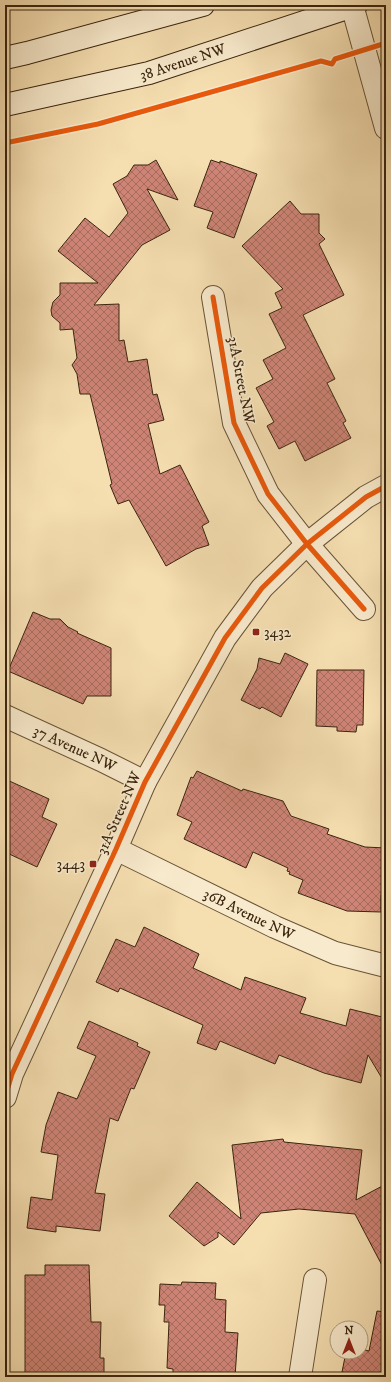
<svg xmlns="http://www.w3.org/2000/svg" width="391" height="1382" viewBox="0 0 391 1382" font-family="'IM FELL DW Pica',serif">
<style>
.building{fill:url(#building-cross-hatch);stroke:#3a250f}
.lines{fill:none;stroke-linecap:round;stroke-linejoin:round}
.minor-casing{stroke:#695337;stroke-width:24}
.tertiary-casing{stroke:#695337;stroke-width:24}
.secondary-casing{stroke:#3a250f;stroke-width:24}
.minor{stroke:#f8eacc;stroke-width:22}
.tertiary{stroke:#f8eacc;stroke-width:22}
.secondary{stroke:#f8eacc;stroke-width:22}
.cycleway-casing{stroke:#f8eacc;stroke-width:8}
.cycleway{stroke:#e8590c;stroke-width:5}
.poi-dot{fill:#8f2418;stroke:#f8eacc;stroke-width:1.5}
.labels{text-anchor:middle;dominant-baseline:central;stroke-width:3;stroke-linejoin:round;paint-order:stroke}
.street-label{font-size:15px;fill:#3a250f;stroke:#f8eacc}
.poi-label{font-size:15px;fill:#3a250f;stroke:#f8eacc;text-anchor:start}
</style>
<defs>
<pattern id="building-cross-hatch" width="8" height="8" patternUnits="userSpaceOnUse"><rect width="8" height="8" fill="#ce8476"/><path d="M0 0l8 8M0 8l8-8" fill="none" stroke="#a86c5f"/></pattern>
</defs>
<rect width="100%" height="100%" fill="#f5deb0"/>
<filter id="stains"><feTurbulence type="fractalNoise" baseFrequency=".005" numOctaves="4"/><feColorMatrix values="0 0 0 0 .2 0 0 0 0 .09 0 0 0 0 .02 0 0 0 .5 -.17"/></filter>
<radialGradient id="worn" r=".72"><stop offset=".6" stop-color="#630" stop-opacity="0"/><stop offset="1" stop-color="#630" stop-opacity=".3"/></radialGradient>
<!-- building -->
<g class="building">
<polygon points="156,160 178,200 147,189 170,230 142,245 94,305 119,304 119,341 124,340 128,362 147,359 153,395 157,394 164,420 148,424 160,474 180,465 209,522 202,526 209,545 196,549 166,566 129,500 118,504 110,485 112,484 90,394 80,394 77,374 72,365 77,358 73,329 60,330 60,323 52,316 51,310 53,302 60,295 60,283 98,283 58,251 85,218 109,237 128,213 113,184 127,176 134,165 148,165"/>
<polygon points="211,160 220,163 220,161 257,174 234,238 207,228 213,212 194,206"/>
<polygon points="290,201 301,214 319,214 319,233 325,239 319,244 344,295 303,315 335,379 327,383 346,421 343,423 351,438 305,461 295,441 279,449 267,426 274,422 256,388 273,379 263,360 286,348 269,314 282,308 275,293 283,289 242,246"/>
<polygon points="33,612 50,619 60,619 68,627 78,632 77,633 111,648 111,696 87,696 83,704 8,671"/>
<polygon points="285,653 308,664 281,717 262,707 260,709 241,700 257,669 259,658 280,664"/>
<polygon points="317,670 364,670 363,725 357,725 356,732 337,731 337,727 316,726"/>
<polygon points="197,771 242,791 243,789 283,801 291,816 329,829 327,834 365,847 386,848 386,895 381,895 381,912 347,911 298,893 303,880 289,874 290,872 287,871 288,868 253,852 246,868 184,839 192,822 177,815 191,777 193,778"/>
<polygon points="5,779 49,799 42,817 57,824 37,867 5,852"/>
<polygon points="144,927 199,954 193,968 241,990 245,977 306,998 300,1013 346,1026 350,1009 386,1018 386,1085 368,1055 361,1083 324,1073 279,1055 275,1064 220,1041 216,1050 197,1043 203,1025 120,988 118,992 96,982 116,939 135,947"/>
<polygon points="89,1021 138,1043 137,1046 150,1052 134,1089 131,1088 118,1121 110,1118 95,1193 105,1194 100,1231 56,1226 56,1232 27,1228 31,1197 52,1200 58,1155 41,1152 46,1125 58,1092 77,1099 96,1056 77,1048"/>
<polygon points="283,1139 284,1142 362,1150 356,1200 386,1184 386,1273 355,1214 299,1209 261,1213 234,1245 218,1232 218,1237 204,1246 169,1216 197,1182 241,1219 232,1145"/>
<polygon points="45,1265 89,1265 91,1322 101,1322 100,1358 104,1358 104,1377 25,1377 25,1275 45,1275"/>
<polygon points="182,1282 216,1283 215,1299 226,1300 225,1332 238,1333 235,1377 173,1377 173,1369 167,1368 169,1322 164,1322 165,1305 159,1305 160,1284 181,1285"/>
<polygon points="377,1311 386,1312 386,1377 366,1377 342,1372 346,1352 361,1352 361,1349 369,1351"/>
</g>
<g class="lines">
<defs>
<g id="minor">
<polyline points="213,297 234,423 268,494 307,544 364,609"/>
<path id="s1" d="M5,716l96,44 44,22"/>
<path id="s2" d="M116,849l159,78 60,26 51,13"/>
<polyline points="300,1377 315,1280"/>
</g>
<g id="tertiary">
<polyline points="352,5 386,128"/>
<polyline points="5,1097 12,1074 116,849 145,782 225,638 262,588 307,544 366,497 386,486"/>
</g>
<g id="secondary">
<polyline points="5,58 27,53 203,5"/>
<path id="s3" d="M5,105l144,-32 207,-68"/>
</g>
</defs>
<!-- minor casing -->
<use href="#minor" class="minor-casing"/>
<!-- tertiary casing -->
<use href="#tertiary" class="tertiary-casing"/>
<!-- secondary casing -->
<use href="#secondary" class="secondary-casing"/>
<!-- minor -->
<use href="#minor" class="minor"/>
<!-- tertiary -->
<use href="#tertiary" class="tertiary"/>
<!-- secondary -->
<use href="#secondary" class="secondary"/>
<defs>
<g id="cycleway">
<polyline points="5,143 98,124 321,61 332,64 335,59 386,43"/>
<polyline points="213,297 234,423 268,494 307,544 364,609"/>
<polyline points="5,1097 12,1074 116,849 145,782 225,638 262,588 307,544 366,497 386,486"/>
</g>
</defs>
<!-- cycleway casing -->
<use href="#cycleway" class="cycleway-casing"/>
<!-- cycleway -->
<use href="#cycleway" class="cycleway"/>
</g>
<!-- markers -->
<g class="poi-dot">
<rect x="252" y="628" width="8" height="8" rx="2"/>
<rect x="89" y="860" width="8" height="8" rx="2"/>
</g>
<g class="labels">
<!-- street labels -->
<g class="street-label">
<text stroke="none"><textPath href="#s3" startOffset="183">38 Avenue NW</textPath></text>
<text transform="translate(241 380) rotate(79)">31A Street NW</text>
<text stroke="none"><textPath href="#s1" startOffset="77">37 Avenue NW</textPath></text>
<text transform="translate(119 813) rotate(-66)">31A Street NW</text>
<text stroke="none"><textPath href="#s2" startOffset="148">36B Avenue NW</textPath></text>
</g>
<!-- poi labels -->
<g class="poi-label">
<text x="264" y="632">3432</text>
<text x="85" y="864" text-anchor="end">3443</text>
</g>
</g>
<!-- margin -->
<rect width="391" height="1382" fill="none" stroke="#f5deb0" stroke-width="20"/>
<rect x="6" y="6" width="379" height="1370" fill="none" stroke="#3a250f" stroke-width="2"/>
<rect x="10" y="10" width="371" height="1362" fill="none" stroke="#3a250f"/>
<!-- north arrow -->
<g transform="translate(349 1340)"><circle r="19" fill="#f8eacc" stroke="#ac9b80"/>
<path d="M0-3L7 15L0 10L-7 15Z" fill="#8f2418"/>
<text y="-6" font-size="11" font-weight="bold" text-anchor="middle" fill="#3a250f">N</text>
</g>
<rect width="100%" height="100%" filter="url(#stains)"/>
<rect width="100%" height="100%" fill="url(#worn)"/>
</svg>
